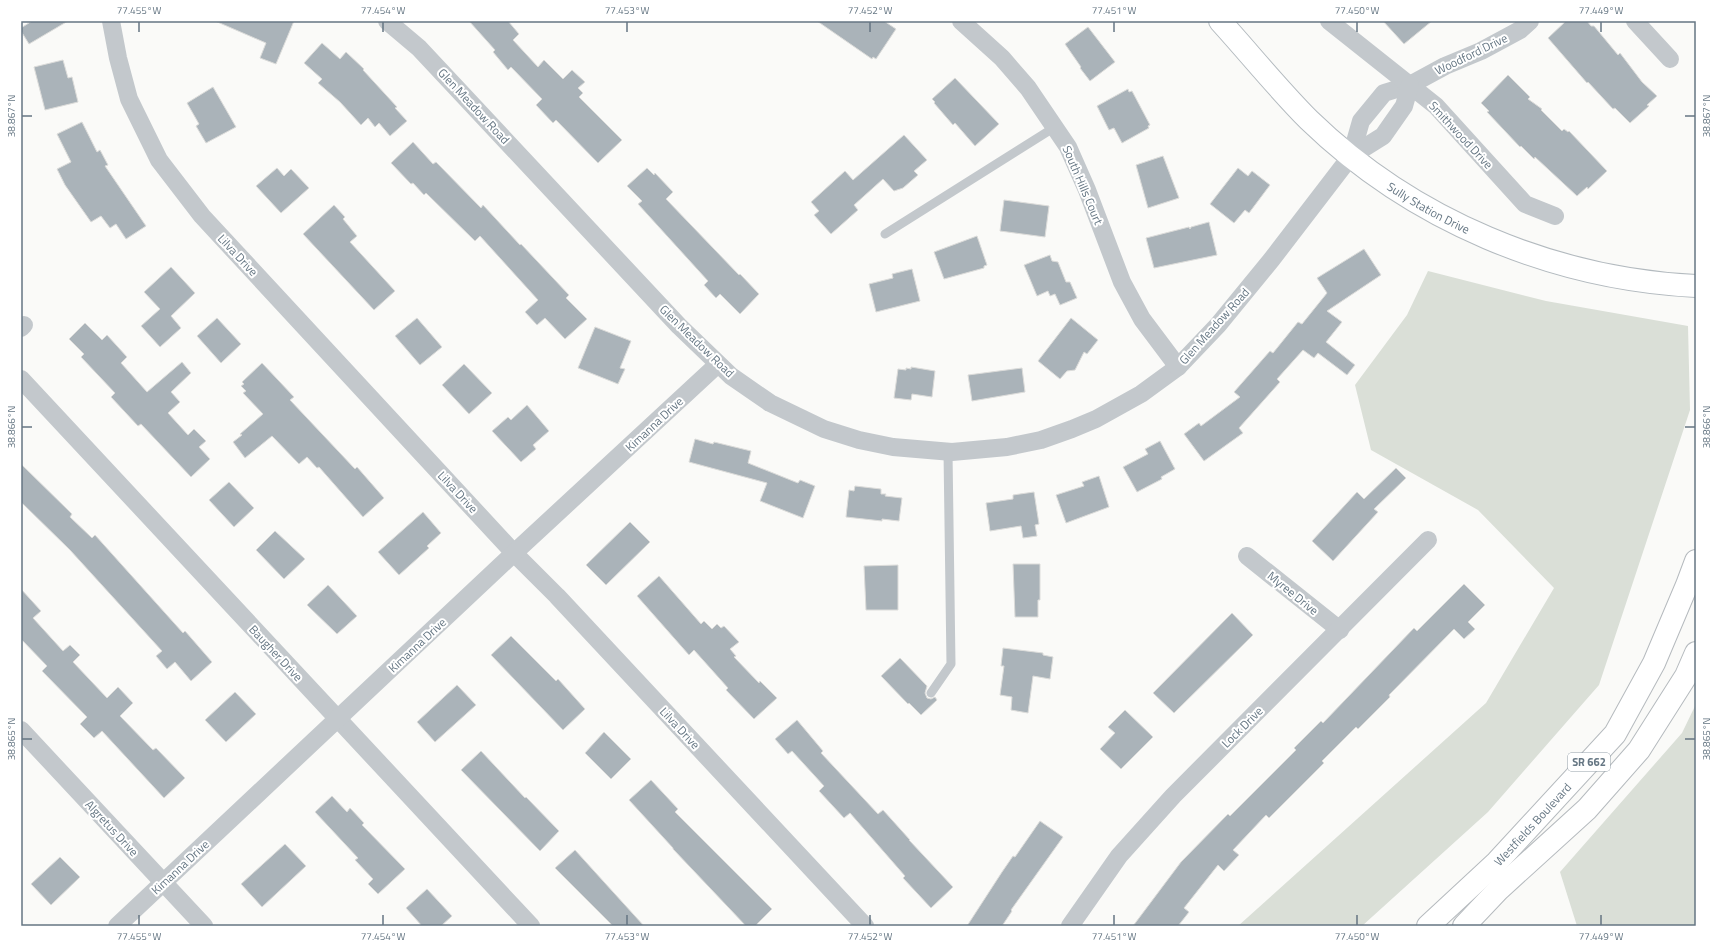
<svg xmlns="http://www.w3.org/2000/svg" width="1717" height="947" viewBox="0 0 1717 947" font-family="'Titillium Web',sans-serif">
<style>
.green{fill:#dadfd7}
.building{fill:#aab3b9;stroke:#dcdcda}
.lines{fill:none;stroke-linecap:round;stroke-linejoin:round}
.secondary-casing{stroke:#b3babf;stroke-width:24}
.primary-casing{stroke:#b5babe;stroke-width:24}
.lane{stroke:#c3c8cc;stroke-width:9}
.street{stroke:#c3c8cc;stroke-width:18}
.secondary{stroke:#fff;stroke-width:22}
.primary{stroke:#fff;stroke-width:22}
.ticks{fill:none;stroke:#657683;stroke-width:1.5}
.labels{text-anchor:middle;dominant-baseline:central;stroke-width:4;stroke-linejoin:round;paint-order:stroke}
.shield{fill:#fff;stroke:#939fa8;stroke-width:1}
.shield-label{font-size:11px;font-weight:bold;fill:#657683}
.street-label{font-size:12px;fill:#657683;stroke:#fff}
.neatline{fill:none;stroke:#657683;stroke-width:1.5}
.ticks-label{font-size:10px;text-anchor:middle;fill:#657683}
</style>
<rect width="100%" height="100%" fill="#fafaf8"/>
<!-- green -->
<g class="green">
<polygon points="1428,271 1546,301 1688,326 1690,410 1599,685 1488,812 1362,926 1238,926 1486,703 1554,588 1478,510 1371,450 1355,385 1407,315"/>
<polygon points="1696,704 1696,926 1577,926 1560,872 1682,733"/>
</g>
<!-- building -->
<g class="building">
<polygon points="32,21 68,21 29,44 21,31 21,28"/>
<polygon points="215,21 294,21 276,64 260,58 266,43"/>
<polygon points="469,21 508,21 519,34 513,40 538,67 544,60 563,79 572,70 585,82 578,88 583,93 579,97 622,140 598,163 556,120 553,123 536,105 542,99 511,67 508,70 493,52 495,50"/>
<polygon points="817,21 884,21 896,29 876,59 873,57 872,59"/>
<polygon points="1383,21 1432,21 1404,44"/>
<polygon points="1566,21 1587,21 1591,26 1594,26 1618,55 1620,53 1642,82 1657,96 1647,105 1649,106 1630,123 1615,108 1613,109 1588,82 1587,83 1548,38"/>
<polygon points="1088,27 1115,62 1090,81 1080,68 1081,67 1065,44"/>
<polygon points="322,43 340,59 346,52 364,69 363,70 397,107 395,108 407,121 390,136 379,123 375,127 368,118 361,125 340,102 318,83 322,79 304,63"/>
<polygon points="63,60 68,78 72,77 78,102 45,110 34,67"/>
<polygon points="1508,75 1530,97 1528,99 1542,109 1541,110 1562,131 1564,129 1568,132 1569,131 1607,171 1588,189 1587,187 1577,196 1535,157 1534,159 1521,146 1520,147 1487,112 1489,111 1481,103"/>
<polygon points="955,78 999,124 975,146 955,123 953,125 934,103 935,102 932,99"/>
<polygon points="213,87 236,127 206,143 196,126 199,124 187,103"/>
<polygon points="1128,89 1129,92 1132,91 1150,125 1148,126 1149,128 1122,143 1114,128 1109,130 1097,106"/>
<polygon points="82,122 97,152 100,150 108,165 105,166 146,226 126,239 116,224 110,228 101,216 91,222 65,185 57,169 71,162 57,134"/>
<polygon points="904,135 927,160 914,171 918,175 903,188 894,191 883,179 854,205 858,210 831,234 814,215 819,211 811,202 845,171 853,180"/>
<polygon points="413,142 433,164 436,162 481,208 483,205 520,245 521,244 569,295 566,298 587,319 565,339 545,318 537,325 525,312 538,300 480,236 475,241 426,193 424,195 413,183 411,184 391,163"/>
<polygon points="1163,156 1179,198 1148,208 1136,165"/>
<polygon points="277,168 284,176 291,169 309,188 281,213 256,186"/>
<polygon points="647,168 654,175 655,173 673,192 666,199 739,275 740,274 759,294 740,314 720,294 716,298 704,285 708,281 638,204 642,201 627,186"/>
<polygon points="1238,168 1248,176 1252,171 1270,185 1249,213 1245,210 1234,223 1210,204"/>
<polygon points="1004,200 1049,206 1045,237 1000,231"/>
<polygon points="334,205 345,217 343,219 357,236 350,242 395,291 374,310 303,234"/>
<polygon points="1209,222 1217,255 1154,268 1146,238 1189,227 1190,229 1191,227"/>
<polygon points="977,236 987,265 984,266 984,268 944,279 934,252"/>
<polygon points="1364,249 1381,275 1327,311 1342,322 1326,342 1355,365 1347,375 1318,353 1314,358 1303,350 1277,379 1280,382 1239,428 1243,433 1204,461 1184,434 1199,423 1201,426 1240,397 1234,392 1270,351 1273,353 1298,322 1302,324 1327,293 1317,278"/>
<polygon points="1050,255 1052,261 1058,262 1066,282 1070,282 1077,298 1060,305 1055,294 1050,296 1048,291 1037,296 1024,265"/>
<polygon points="171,267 195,293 171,316 181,328 160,347 141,326 160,309 144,292"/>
<polygon points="912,269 920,301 876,312 869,284 893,278 892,274"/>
<polygon points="217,318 241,344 221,363 197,336"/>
<polygon points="417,318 442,347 420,365 395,336"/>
<polygon points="1071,318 1098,340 1087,354 1084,352 1075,370 1067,371 1060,379 1038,361"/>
<polygon points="85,323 102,340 107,335 127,357 121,363 147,392 182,362 191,373 171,392 180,402 168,413 188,435 194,429 206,441 199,447 210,459 191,477 141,424 138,426 111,397 115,393 81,357 84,354 69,339"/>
<polygon points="595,327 631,341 620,368 625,369 618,384 578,368"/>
<polygon points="262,363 294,397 290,400 355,469 357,467 384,498 363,517 319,467 317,468 307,457 299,464 272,436 245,458 233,442 242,435 240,434 263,414 243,393 246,391 241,386 244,384 242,382"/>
<polygon points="464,364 492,393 469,414 442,385"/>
<polygon points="911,367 935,371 932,397 912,394 911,400 894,398 898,369 906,370 906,368 911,369"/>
<polygon points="1022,368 1025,392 972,401 968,375"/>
<polygon points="527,405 549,431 533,445 536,449 521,462 492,431 508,417 511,420"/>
<polygon points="695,439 713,444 714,442 751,451 748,463 798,483 800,480 815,486 803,518 760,501 767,483 689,462"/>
<polygon points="1160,441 1175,469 1161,477 1162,479 1137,492 1123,467 1148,454 1145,449"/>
<polygon points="21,464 72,514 70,517 92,538 95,535 183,633 185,631 212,662 191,681 175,662 167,669 156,656 162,651 70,550 21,502"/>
<polygon points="1396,468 1406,478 1374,509 1378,512 1333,561 1312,541 1357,492 1364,499"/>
<polygon points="1099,476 1109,507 1066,523 1056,495 1084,486 1082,482"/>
<polygon points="229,482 254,508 234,527 209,500"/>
<polygon points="855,486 881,489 881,494 886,494 885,496 902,498 899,521 882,519 882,521 846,517 849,490 854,491"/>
<polygon points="1034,492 1039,524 1035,525 1037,536 1023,538 1021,526 990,531 986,503 1013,499 1013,495"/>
<polygon points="423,512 441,533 427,546 429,548 399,575 378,552"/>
<polygon points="630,522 650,542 606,585 586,565"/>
<polygon points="275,531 305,559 284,579 256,550"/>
<polygon points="1013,564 1040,564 1040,600 1038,600 1038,617 1015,617"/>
<polygon points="898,565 898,610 866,610 864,566"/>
<polygon points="659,576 701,624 704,621 712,629 717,624 721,628 724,626 739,642 730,649 736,656 734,657 759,683 760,681 777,698 754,719 726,690 728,688 694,650 689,655 637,596"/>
<polygon points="1464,584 1485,605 1468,622 1475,629 1464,639 1454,629 1389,695 1390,697 1358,729 1356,727 1322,761 1324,763 1269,818 1266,815 1233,850 1239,855 1224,871 1218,865 1184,908 1189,912 1178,926 1133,926 1181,862 1228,814 1230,816 1296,750 1294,748 1321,721 1323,723 1414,628 1417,631"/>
<polygon points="328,585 357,616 337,634 307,605"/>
<polygon points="21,589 41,611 33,618 63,651 70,645 80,655 73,662 107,698 118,687 133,703 120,716 153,750 156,748 185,778 164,798 102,731 94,738 80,724 87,717 42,671 47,666 21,639"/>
<polygon points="1232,613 1253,635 1174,713 1153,693"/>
<polygon points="511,636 556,681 558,679 585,709 563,730 491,655"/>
<polygon points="1003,648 1043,653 1043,655 1053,657 1050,679 1033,676 1028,713 1011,710 1012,697 1000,695 1004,666 1001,666"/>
<polygon points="900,658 927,686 925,693 927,698 931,699 935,697 937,700 921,715 909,703 908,704 881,676"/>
<polygon points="457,685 476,705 435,742 417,722"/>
<polygon points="235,692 256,714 226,742 205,720"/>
<polygon points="1125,710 1153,737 1121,769 1100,749 1115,733 1108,727"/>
<polygon points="797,720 823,751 821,753 878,814 883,810 910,840 909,840 953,887 931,908 903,878 905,876 850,813 844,818 819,791 824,786 792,751 788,754 775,739"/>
<polygon points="604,732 631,759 611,779 585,753"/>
<polygon points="481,751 525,798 526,797 559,831 540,851 461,770"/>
<polygon points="651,780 678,809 675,812 772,909 755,926 746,926 673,849 673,848 629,800"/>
<polygon points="332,796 347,812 350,808 364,823 362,825 405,869 378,894 368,884 373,879 355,860 358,858 315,812"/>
<polygon points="1040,821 1063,837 1011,910 1012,911 1002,926 967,926 1002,872 1013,856 1015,857"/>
<polygon points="285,844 306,866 262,907 241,884"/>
<polygon points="575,850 604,882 644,926 613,926 555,868"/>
<polygon points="60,857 80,877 51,905 31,884"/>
<polygon points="427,889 452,916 441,926 422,926 406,908"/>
</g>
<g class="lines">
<defs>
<g id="secondary">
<path id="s1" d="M1220,21c30,33 58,68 89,99 103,100 244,159 387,166"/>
</g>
<g id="primary">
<path id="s2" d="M1428,926l69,-64 118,-128 39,-71 33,-78 9,-24"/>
<polyline points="1464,926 1499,889 1587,809 1639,750 1686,676 1696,653"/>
</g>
</defs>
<!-- secondary casing -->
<use href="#secondary" class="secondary-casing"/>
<!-- primary casing -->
<use href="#primary" class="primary-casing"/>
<!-- lane -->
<g class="lane">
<polyline points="885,234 1055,127"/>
<polyline points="931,693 951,664 948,452"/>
</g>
<!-- street -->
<g class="street">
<polyline points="111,21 118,58 129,99 159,160 202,216 514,553 557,596 865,926"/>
<polyline points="387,21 419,48 679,326 731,376 770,403 824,429 859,440 893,447 952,452 1007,447 1041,440 1072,429 1096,419 1141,394 1178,367 1218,325 1272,259 1351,156 1361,121 1384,93 1410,85 1445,66 1481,51 1520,30 1530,21"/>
<polyline points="961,21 1002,58 1028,88 1068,147 1087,190 1122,282 1142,319 1178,367"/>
<polyline points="1329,21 1436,106 1525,204 1555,216"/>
<polyline points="1635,21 1670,59"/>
<polyline points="1351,156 1383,136 1404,106 1410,85"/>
<polyline points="21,328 24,325"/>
<polyline points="21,379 531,926"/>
<polyline points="1247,556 1340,630"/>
<polyline points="21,730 204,926"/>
<polyline points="117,926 514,553 717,365"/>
<polyline points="1070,926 1119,856 1173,796 1428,540"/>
</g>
<!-- secondary -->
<use href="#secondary" class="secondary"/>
<!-- primary -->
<use href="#primary" class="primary"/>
</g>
<!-- ticks -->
<path class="ticks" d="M139,22v10M383,22v10M627,22v10M870,22v10M1114,22v10M1357,22v10M1601,22v10M22,116h10M1685,116h10M22,427h10M1685,427h10M22,739h10M1685,739h10M139,915v10M383,915v10M627,915v10M870,915v10M1114,915v10M1357,915v10M1601,915v10"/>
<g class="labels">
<!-- shield labels -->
<rect class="shield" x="1568" y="753" width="42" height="18" rx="3"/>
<g class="shield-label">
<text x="1589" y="762">SR 662</text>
</g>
<!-- street labels -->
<g class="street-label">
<text transform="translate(1471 54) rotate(-26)">Woodford Drive</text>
<text transform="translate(474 106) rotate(47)">Glen Meadow Road</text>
<text transform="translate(1461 135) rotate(47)">Smithwood Drive</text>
<text transform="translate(1083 185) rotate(67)">South Hills Court</text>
<text stroke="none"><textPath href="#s1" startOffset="282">Sully Station Drive</textPath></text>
<text transform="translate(238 255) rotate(47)">Lilva Drive</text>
<text transform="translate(1214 326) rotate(-48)">Glen Meadow Road</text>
<text transform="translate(697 341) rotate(44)">Glen Meadow Road</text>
<text transform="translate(654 424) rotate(-43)">Kimanna Drive</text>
<text transform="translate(458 492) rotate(47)">Lilva Drive</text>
<text transform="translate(1293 593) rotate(39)">Myree Drive</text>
<text transform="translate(417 645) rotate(-43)">Kimanna Drive</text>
<text transform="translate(276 653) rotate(47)">Baugher Drive</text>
<text transform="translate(1242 727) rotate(-45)">Lock Drive</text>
<text transform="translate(680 728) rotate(47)">Lilva Drive</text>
<text stroke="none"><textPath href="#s2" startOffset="146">Westfields Boulevard</textPath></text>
<text transform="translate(112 828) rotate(47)">Algretus Drive</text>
<text transform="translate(180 867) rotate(-43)">Kimanna Drive</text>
</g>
</g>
<!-- border -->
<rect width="1717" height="947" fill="none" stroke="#ffffff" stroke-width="44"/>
<rect x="22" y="22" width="1673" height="903" class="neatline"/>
<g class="ticks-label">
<text x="139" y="14">77.455°W</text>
<text x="383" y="14">77.454°W</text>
<text x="627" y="14">77.453°W</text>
<text x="870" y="14">77.452°W</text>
<text x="1114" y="14">77.451°W</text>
<text x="1357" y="14">77.450°W</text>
<text x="1601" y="14">77.449°W</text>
<text transform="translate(11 116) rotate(-90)" y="4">38.867°N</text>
<text transform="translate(1706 116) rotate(-90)" y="4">38.867°N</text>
<text transform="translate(11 427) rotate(-90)" y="4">38.866°N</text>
<text transform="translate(1706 427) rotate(-90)" y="4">38.866°N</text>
<text transform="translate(11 739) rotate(-90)" y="4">38.865°N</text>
<text transform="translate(1706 739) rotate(-90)" y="4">38.865°N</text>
<text x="139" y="940">77.455°W</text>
<text x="383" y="940">77.454°W</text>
<text x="627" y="940">77.453°W</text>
<text x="870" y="940">77.452°W</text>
<text x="1114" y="940">77.451°W</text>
<text x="1357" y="940">77.450°W</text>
<text x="1601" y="940">77.449°W</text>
</g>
</svg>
